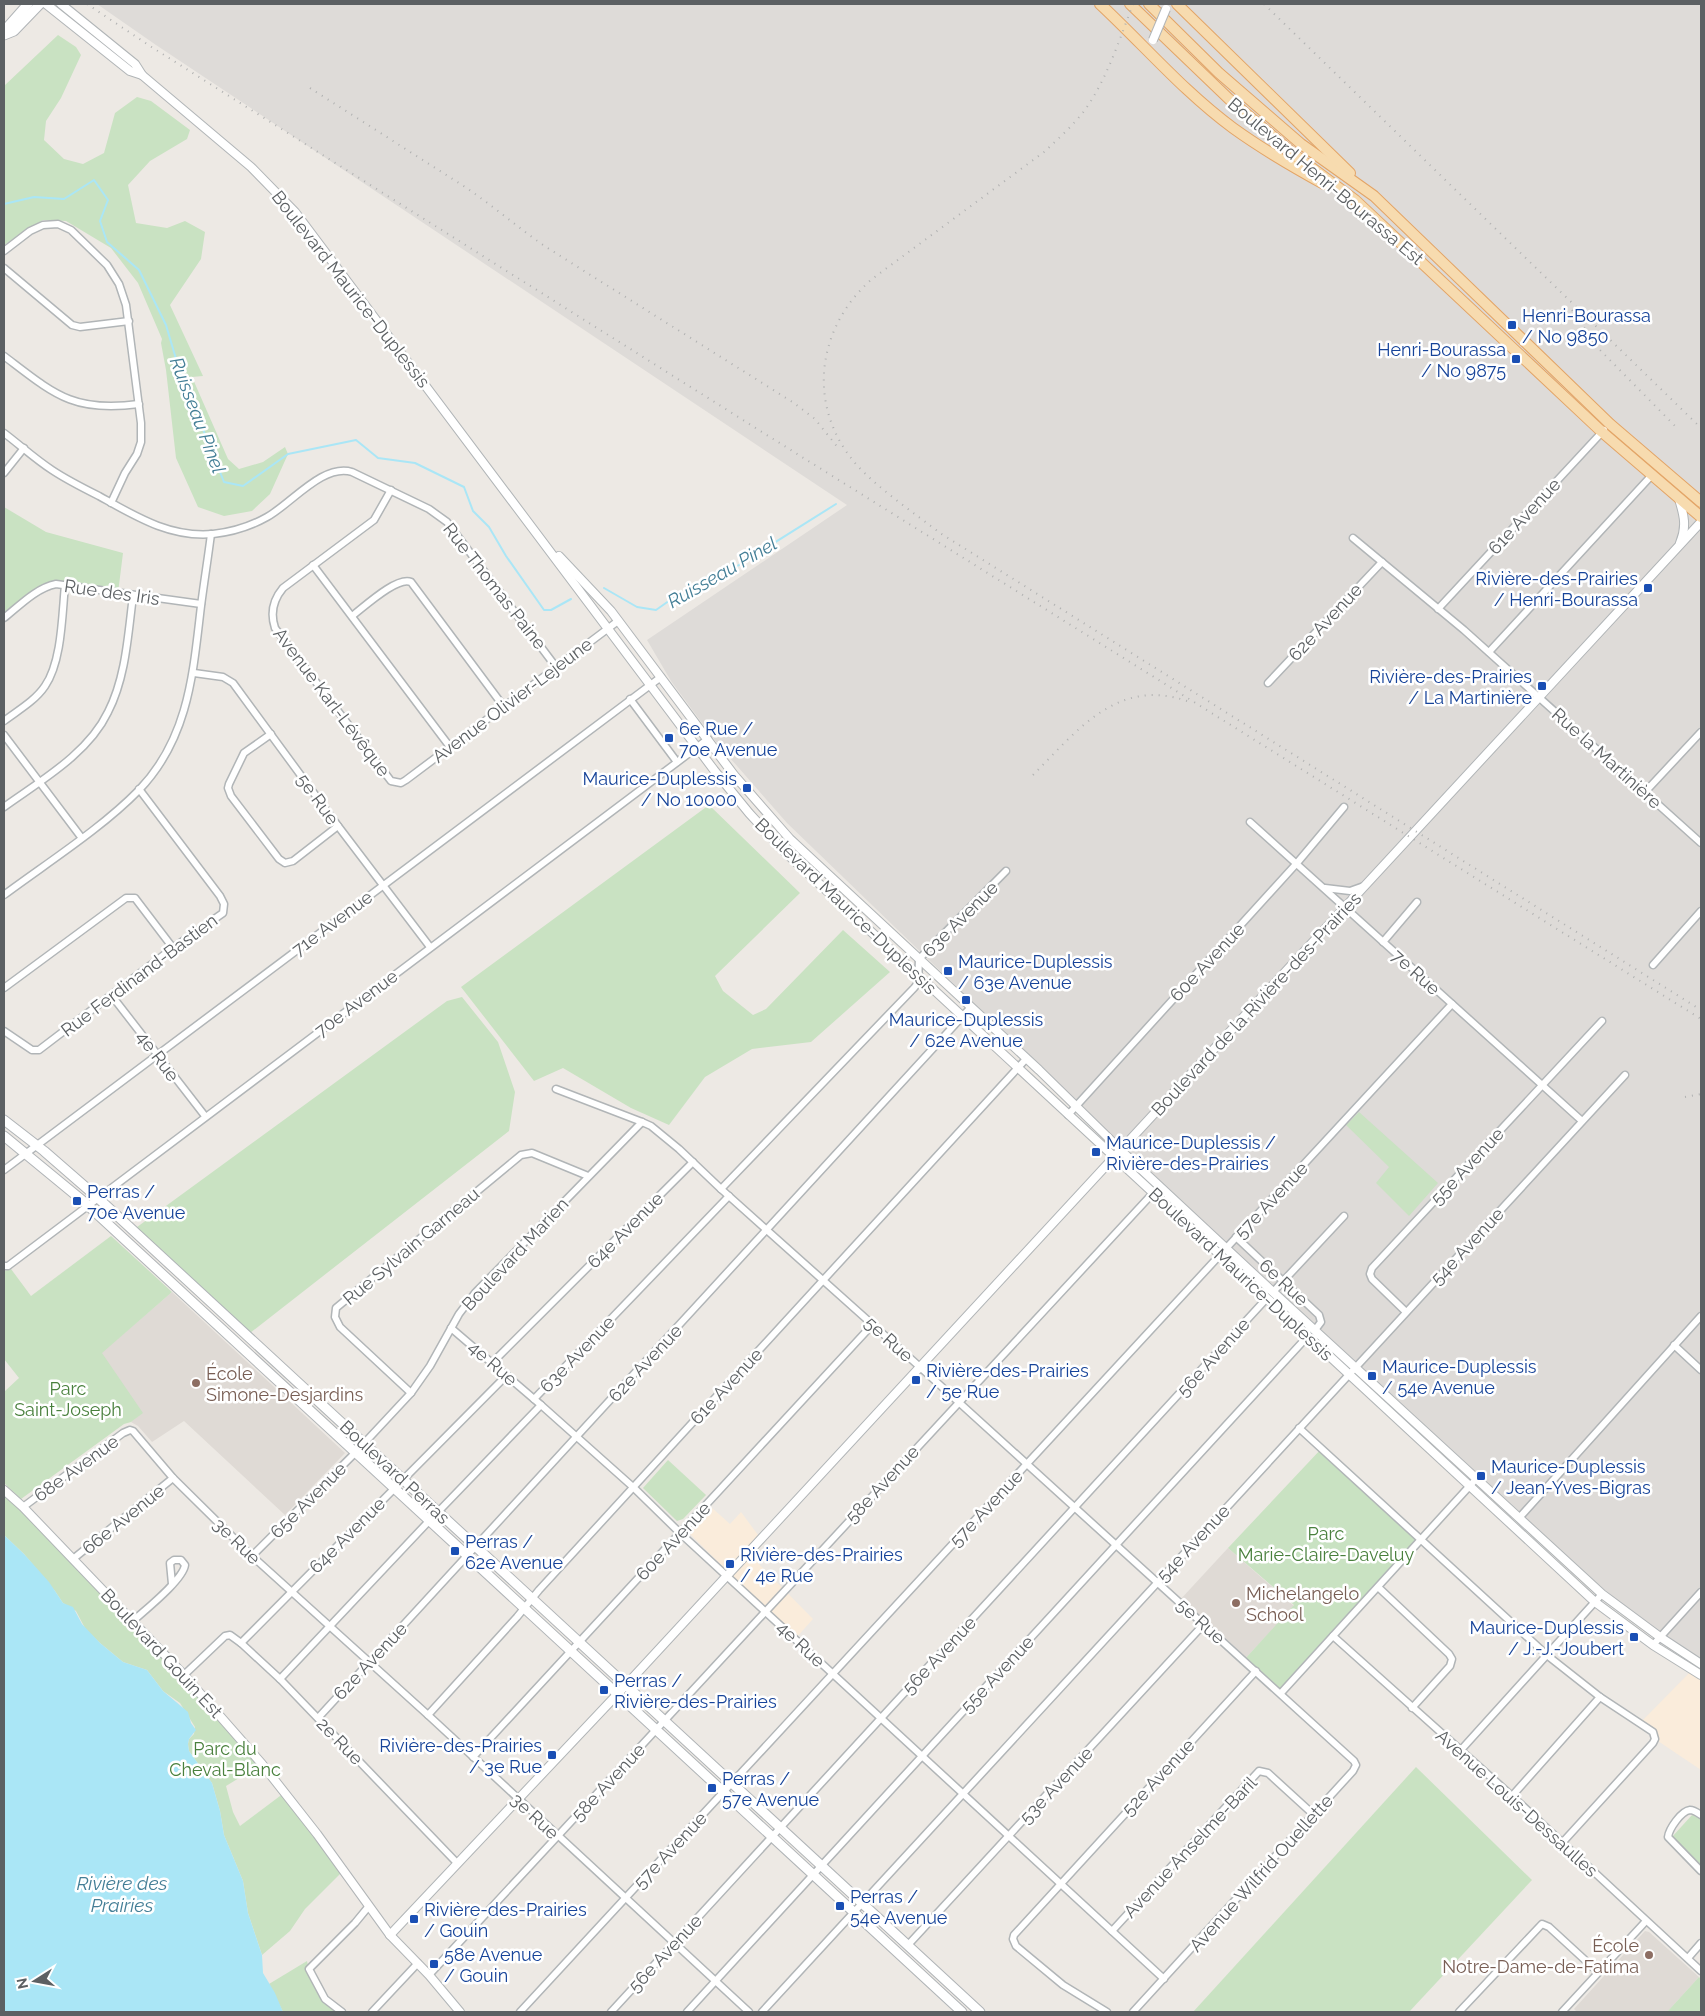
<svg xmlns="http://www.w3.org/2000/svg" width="1705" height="2016" viewBox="0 0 1705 2016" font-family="Raleway,sans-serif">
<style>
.commercial{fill:#faecdb}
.industrial{fill:#dedbd8}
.education{fill:#dfdad5}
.green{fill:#c9e2c2}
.water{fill:#aae6f6}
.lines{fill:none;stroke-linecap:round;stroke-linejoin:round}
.stream{stroke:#aae6f6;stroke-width:2}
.minor-casing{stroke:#b1b5b7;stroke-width:9}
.tertiary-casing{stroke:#b1b5b7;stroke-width:10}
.secondary-casing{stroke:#b0b4b7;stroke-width:11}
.primary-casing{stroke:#e3a466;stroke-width:12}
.minor{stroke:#fff;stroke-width:6}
.tertiary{stroke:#fff;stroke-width:8}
.secondary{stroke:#fff;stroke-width:9}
.primary{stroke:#f7dbaf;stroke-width:10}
.rail{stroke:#b0b1b1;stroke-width:2;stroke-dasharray:1 6;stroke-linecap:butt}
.tertiary-bridge-casing{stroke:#b1b5b7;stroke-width:10;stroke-linecap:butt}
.tertiary-bridge{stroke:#fff;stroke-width:8}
.transit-dot{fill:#1a4fb4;stroke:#fff;stroke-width:2}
.education-dot{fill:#8d6e63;stroke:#fff;stroke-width:2}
.labels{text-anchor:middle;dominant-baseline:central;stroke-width:5;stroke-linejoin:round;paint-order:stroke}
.street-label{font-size:18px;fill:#5c6063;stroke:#fff}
.transit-label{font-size:18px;fill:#164399;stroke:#fff;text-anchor:start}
.education-label{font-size:18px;fill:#785e54;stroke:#fff;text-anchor:start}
.park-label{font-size:18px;fill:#49803d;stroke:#fff}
.water-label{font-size:19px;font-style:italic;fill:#437e96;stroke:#fff}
</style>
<rect width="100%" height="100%" fill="#ede9e4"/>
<!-- commercial -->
<g class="commercial">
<polygon points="711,1507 730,1524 741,1512 761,1539 748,1553 813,1619 795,1639 690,1534 690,1530"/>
<polygon points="1692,1670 1701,1676 1701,1770 1655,1739 1641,1722"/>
</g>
<!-- industrial -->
<polygon class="industrial" points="97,4 1701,4 1701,1663 1660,1637 1476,1479 1273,1292 787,823 716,742 671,681 647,640 847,505 156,45"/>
<!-- education -->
<g class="education">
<polygon points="172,1292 345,1453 285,1515 184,1421 152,1442 138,1426 131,1422 142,1413 101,1353"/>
<polygon points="1228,1548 1294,1606 1244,1660 1179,1601"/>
<polygon points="1645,1931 1649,1932 1699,1977 1667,2012 1577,2012 1574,2009"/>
</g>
<!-- green -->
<g class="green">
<polygon points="58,35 76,47 81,55 61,98 46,121 44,140 64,159 83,164 104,153 115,113 137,97 151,101 190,130 187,139 150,161 128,185 136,223 167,228 185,221 205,232 201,259 170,305 203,376 192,377 228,459 239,469 263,462 285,447 288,454 270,494 252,511 224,516 198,507 176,458 166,370 161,343 162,339 138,283 111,248 66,221 43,220 4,245 4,86"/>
<polygon points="4,507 46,532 123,553 118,593 48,586 37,592 4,621"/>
<polygon points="709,805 800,893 715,976 723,991 753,1015 766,1009 843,930 890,972 811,1042 752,1049 705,1077 669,1125 631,1108 563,1068 534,1081 461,987"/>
<polygon points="462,997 498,1042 515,1092 509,1131 250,1333 185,1272 181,1274 133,1230 447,1001"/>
<polygon points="1359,1112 1438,1183 1409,1216 1376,1183 1389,1167 1346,1125"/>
<polygon points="111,1236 172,1292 102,1353 143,1413 131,1422 124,1424 21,1499 4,1483 4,1392 19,1378 4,1359 4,1271 11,1269 31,1296"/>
<polygon points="1322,1448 1421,1540 1281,1693 1244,1660 1294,1605 1228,1548"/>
<polygon points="668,1460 706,1495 683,1519 677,1521 643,1488"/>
<polygon points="4,1490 23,1507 46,1538 48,1537 73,1559 262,1764 226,1786 233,1812 240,1826 284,1793 344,1870 305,1909 290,1931 262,1955 248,1913 243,1881 224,1835 220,1811 212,1783 189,1751 188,1744 189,1739 194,1734 195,1727 180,1703 163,1691 147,1670 123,1662 100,1643 86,1630 76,1611 63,1603 55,1591 24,1554 4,1535"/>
<polygon points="1416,1767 1532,1880 1409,2012 1193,2012"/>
<polygon points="1692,1815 1701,1819 1701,1865 1672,1837"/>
<path d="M307,1961c4,22 19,35 35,51h-59l-14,-28z"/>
<polygon points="1699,1977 1701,1979 1701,2012 1667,2012"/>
</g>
<!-- water -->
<polygon class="water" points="4,1535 24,1554 49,1582 63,1603 73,1607 82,1624 100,1643 123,1662 147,1670 163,1691 188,1712 191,1723 196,1730 189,1739 188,1744 189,1751 212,1783 220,1811 224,1835 243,1881 248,1913 262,1955 263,1973 275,1993 283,2012 4,2012"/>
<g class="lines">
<!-- stream -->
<g class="stream">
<polyline points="4,204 34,197 64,199 94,180 108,200 100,221 107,242 139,270 166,325 179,369 224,482 243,486 288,454 356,440 378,458 415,463 464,487 473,511 489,527 506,556 544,610 551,610 571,599"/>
<polyline points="604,588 637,607 656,610 673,598 691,593 710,574 731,570 836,504"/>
</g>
<defs>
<g id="minor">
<polyline points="4,251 30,231 43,225 58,224 71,230 107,265 119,284 126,305 141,423 141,442 137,454 125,473 111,503"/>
<polyline points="4,268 72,325 80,327 129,321"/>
<path d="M4,356c50,38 69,57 135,48"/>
<path d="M4,433c16,12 31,26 48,37 15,10 31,18 47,26 36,20 71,42 114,38 19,-2 38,-8 54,-17 24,-13 56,-54 85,-45l77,37 18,13 109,145"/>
<polyline points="4,473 24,448"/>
<path d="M391,490l-17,30 -91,68c-10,12 -13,25 -8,40l116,153 10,2 5,-3 212,-159"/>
<polyline points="1353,538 1464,630 1701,843"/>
<polyline points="313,565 450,747"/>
<polyline points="1438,609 1604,430"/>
<path d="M352,616c12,-9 45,-40 59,-34l93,125"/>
<path d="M4,618c15,-12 32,-30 52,-34l145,20"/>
<polyline points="1489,652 1652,475"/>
<polyline points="194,673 223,677 233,683 338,826 430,947"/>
<polyline points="1268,683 1382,562"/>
<polyline points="630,699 677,762"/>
<path d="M4,721c13,-10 31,-20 41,-35 17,-25 17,-71 20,-101"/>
<polyline points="271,734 244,753 229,784 228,788 231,796 279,859 285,863 293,861 338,826"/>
<polyline points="4,735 81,837"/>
<polyline points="1646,791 1701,732"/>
<path d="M4,807c36,-26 84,-53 104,-95 18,-35 20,-78 25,-116"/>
<polyline points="1250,822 1582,1121"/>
<polyline points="1325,888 1350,891 1364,886"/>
<path d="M4,895c43,-32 98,-67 135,-105 50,-52 54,-117 62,-184 3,-24 7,-48 10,-72"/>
<polyline points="1383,942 1417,902"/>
<polyline points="1653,965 1701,911"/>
<polyline points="4,988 126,898 135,898 138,902 173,948"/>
<polyline points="112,996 205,1116"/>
<polyline points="4,1031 32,1050 39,1050 173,948 223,913 224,904 220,896 139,789"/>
<polyline points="556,1089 642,1122 651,1126 679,1149 721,1189 920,1367 1354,1761 1356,1765 1353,1771 1133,2012"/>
<polyline points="1068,1115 1297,863 1344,807"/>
<polyline points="4,1170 661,677"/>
<polyline points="721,1189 914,988 918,983 919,959 1006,871"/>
<polyline points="1236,1237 1319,1315 1321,1322 1315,1330"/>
<polyline points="4,1266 8,1266 708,739"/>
<polyline points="1273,1292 1344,1216"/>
<polyline points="1406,1312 1372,1279 1370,1274 1372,1268 1602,1021"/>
<polyline points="1674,1345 1701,1370"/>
<polyline points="493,1362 693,1162"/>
<polyline points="411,1393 340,1327 335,1317 336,1308 521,1155 532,1153 588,1176"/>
<polyline points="534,1399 729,1196"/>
<polyline points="541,1405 633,1487 680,1533 1164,1979"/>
<polyline points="1299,1428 1548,1656 1600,1697 1653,1732 1655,1739 1653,1743 1562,1843"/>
<polyline points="23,1507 123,1433 130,1430 133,1431 173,1478 252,1556 428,1715 749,2012"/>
<polyline points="438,1512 541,1405 451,1328"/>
<polyline points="1519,1518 1701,1316"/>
<polyline points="252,1556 356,1452 411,1393 430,1366 459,1314 475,1293 642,1122"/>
<polyline points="73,1559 173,1478"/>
<polyline points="1378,1587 1449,1654 1452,1659 1450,1666 1412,1708"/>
<path d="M133,1621c12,-11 50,-41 52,-56l-4,-5h-7l-4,3 2,21"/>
<polyline points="1333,1636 1512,1796 1701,1971"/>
<polyline points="241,1643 280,1679 457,1863"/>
<polyline points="1653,1645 1701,1592"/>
<polyline points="184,1675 225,1636 230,1635 241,1643 507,1375"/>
<polyline points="280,1679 429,1521"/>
<polyline points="1281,1693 1476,1479"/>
<polyline points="428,1715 517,1617 539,1590 1026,1059"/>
<polyline points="318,1718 971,1007"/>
<polyline points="1460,1751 1602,1594"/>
<polyline points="473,1757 873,1324"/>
<polyline points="1512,1796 1600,1697"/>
<path d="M1701,1815c-3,-2 -7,-5 -11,-5 -9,1 -21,19 -22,27l33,34"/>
<polyline points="1112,1931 1259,1771 1268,1773 1314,1815"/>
<polyline points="908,1945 1204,1624"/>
<polyline points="1688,1958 1701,1943"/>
<polyline points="429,1975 1153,1193"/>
<polyline points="342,2012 325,1999 309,1969 355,1923 369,1906"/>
<polyline points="372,2012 418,1963"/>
<polyline points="520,2012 1452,1004"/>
<polyline points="611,2012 1267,1298"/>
<polyline points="687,2012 1307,1337"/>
<polyline points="762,2012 1625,1075"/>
<polyline points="1107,2012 1063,1985 1016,1946 1013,1939 1014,1935 1256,1671"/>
<polyline points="1459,2012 1542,1924 1549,1927 1598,1972"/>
<polyline points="1562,2012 1646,1921"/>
</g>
<g id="tertiary">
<polyline points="46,4 130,71 142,75"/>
<polyline points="61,4 135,64 142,75 251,167 295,212 714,770 749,813 785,852 1595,1602 1653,1645 1701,1675"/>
<path d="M1679,499c5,16 8,28 1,44"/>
<polyline points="559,556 611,611 734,775 790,839 1039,1070 1128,1157 1273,1292 1602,1594 1660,1637 1701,1664"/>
<polyline points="4,1490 23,1507 184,1675 262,1764 317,1834 390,1935 429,1975 460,2012"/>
<polyline points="390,1935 626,1685 1701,522"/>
</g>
<g id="secondary">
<polyline points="4,31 28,4"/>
<polyline points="4,35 14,31 40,4"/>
<polyline points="4,1120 44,1151 98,1198 980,2012"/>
<polyline points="4,1136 83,1201 962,2012"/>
</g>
<g id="primary">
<path d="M1100,4c44,41 84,88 133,124 29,21 60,39 91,56"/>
<polyline points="1130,4 1229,99 1296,156 1355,200 1602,432 1701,517"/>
<polyline points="1149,4 1219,73 1301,144 1374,196 1610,424 1701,502"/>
<polyline points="1177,4 1350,173"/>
</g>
</defs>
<!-- minor casing -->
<use href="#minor" class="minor-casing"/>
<!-- tertiary casing -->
<use href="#tertiary" class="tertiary-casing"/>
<!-- secondary casing -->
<use href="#secondary" class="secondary-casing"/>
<!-- primary casing -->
<use href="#primary" class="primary-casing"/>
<!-- minor -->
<use href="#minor" class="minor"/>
<!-- tertiary -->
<use href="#tertiary" class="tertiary"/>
<!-- secondary -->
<use href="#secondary" class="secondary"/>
<!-- primary -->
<use href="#primary" class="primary"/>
<!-- rail -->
<g class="rail">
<polyline points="87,4 153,48 762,432 1701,1019"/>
<path d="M1133,4c-13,34 -25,72 -46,103 -12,17 -28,31 -43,45l-172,127c-55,48 -66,126 -17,184 21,24 59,50 85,70l761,477"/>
<polyline points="1264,4 1701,428"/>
<path d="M310,88l152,97c29,19 55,42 84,62l248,156 21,16 24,30"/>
<polyline points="1572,310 1600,350 1678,429"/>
<path d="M1033,775c44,-44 84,-98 154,-74"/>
<polyline points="1685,1097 1701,1094"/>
</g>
<defs>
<polyline id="tertiary-bridge" points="1153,40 1166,9"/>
</defs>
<!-- tertiary-bridge casing -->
<use href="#tertiary-bridge" class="tertiary-bridge-casing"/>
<!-- tertiary-bridge -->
<use href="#tertiary-bridge" class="tertiary-bridge"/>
</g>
<!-- markers -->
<g class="transit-dot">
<rect x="1507" y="320" width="10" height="10" rx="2.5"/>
<rect x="1511" y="354" width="10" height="10" rx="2.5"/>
<rect x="1643" y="583" width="10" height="10" rx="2.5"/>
<rect x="1537" y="681" width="10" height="10" rx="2.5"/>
<rect x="664" y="733" width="10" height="10" rx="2.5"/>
<rect x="742" y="783" width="10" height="10" rx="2.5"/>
<rect x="943" y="966" width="10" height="10" rx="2.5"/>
<rect x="961" y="995" width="10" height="10" rx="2.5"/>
<rect x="1091" y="1147" width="10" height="10" rx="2.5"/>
<rect x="72" y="1196" width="10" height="10" rx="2.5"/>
<rect x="1367" y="1371" width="10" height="10" rx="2.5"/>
<rect x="911" y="1375" width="10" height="10" rx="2.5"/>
<rect x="1476" y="1471" width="10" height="10" rx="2.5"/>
<rect x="450" y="1546" width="10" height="10" rx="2.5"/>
<rect x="725" y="1559" width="10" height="10" rx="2.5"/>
<rect x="1629" y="1632" width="10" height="10" rx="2.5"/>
<rect x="599" y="1685" width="10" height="10" rx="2.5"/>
<rect x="547" y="1750" width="10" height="10" rx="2.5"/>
<rect x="707" y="1783" width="10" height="10" rx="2.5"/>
<rect x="835" y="1901" width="10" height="10" rx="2.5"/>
<rect x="409" y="1914" width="10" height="10" rx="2.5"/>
<rect x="429" y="1959" width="10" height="10" rx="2.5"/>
</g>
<g class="education-dot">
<circle cx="196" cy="1383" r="5"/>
<circle cx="1236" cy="1603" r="5"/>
<circle cx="1649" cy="1955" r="5"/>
</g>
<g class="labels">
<!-- street labels -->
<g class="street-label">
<text transform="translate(1326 181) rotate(40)">Boulevard Henri-Bourassa Est</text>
<text transform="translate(351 289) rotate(52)">Boulevard Maurice-Duplessis</text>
<text transform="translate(1524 516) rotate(-47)">61e Avenue</text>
<text transform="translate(495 586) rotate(52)">Rue Thomas Paine</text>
<text transform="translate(112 592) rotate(8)">Rue des Iris</text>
<text transform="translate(1325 622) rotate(-47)">62e Avenue</text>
<text transform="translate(512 700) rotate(-37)">Avenue Olivier-Lejeune</text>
<text transform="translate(332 702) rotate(53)">Avenue Karl-Lévêque</text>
<text transform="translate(1607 758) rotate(42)">Rue la Martinière</text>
<text transform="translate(318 799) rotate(54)">5e Rue</text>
<text transform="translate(846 906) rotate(44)">Boulevard Maurice-Duplessis</text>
<text transform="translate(960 919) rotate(-45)">63e Avenue</text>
<text transform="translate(332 923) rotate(-37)">71e Avenue</text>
<text transform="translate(1207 962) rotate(-47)">60e Avenue</text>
<text transform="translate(1416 972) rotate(42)">7e Rue</text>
<text transform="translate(139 975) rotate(-37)">Rue Ferdinand-Bastien</text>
<text transform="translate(356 1003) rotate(-37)">70e Avenue</text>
<text transform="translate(1256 1004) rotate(-47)">Boulevard de la Rivière-des-Prairies</text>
<text transform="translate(158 1056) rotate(53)">4e Rue</text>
<text transform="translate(1467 1166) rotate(-47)">55e Avenue</text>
<text transform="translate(1271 1200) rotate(-47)">57e Avenue</text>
<text transform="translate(625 1230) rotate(-45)">64e Avenue</text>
<text transform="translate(411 1246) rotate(-40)">Rue Sylvain Garneau</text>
<text transform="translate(1467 1246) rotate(-47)">54e Avenue</text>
<text transform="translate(515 1254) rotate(-47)">Boulevard Marien</text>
<text transform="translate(1241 1274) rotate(43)">Boulevard Maurice-Duplessis</text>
<text transform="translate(1284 1282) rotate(43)">6e Rue</text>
<text transform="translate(889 1339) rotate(42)">5e Rue</text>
<text transform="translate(577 1354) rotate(-46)">63e Avenue</text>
<text transform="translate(1213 1357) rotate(-48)">56e Avenue</text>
<text transform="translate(493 1363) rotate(41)">4e Rue</text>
<text transform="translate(645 1363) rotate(-47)">62e Avenue</text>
<text transform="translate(726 1386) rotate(-47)">61e Avenue</text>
<text transform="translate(76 1468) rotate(-36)">68e Avenue</text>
<text transform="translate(395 1472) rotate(43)">Boulevard Perras</text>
<text transform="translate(882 1484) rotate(-47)">58e Avenue</text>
<text transform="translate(308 1500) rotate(-45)">65e Avenue</text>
<text transform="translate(986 1508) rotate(-47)">57e Avenue</text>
<text transform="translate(123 1519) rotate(-39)">66e Avenue</text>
<text transform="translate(347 1535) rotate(-45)">64e Avenue</text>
<text transform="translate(237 1541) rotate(44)">3e Rue</text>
<text transform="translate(673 1541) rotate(-47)">60e Avenue</text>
<text transform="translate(1193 1543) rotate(-47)">54e Avenue</text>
<text transform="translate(1201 1621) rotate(42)">5e Rue</text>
<text transform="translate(801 1644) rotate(43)">4e Rue</text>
<text transform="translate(162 1653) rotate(47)">Boulevard Gouin Est</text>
<text transform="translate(939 1655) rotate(-47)">56e Avenue</text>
<text transform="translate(370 1661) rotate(-47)">62e Avenue</text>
<text transform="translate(997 1674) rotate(-47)">55e Avenue</text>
<text transform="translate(340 1741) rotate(46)">2e Rue</text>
<text transform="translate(1158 1777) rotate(-47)">52e Avenue</text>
<text transform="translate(608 1782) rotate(-47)">58e Avenue</text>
<text transform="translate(1056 1785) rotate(-47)">53e Avenue</text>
<text transform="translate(1517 1803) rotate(42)">Avenue Louis-Dessaulles</text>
<text transform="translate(535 1816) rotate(43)">3e Rue</text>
<text transform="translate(1190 1847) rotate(-47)">Avenue Anselme-Baril</text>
<text transform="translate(670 1850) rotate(-47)">57e Avenue</text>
<text transform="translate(1261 1873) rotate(-48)">Avenue Wilfrid Ouellette</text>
<text transform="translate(665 1953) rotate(-47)">56e Avenue</text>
</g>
<!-- transit labels -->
<g class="transit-label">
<text x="1522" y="315">Henri-Bourassa<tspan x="1522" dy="21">/ No 9850</tspan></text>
<text x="1506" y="349" text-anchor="end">Henri-Bourassa<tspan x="1506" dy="21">/ No 9875</tspan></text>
<text x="1638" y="578" text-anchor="end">Rivière-des-Prairies<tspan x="1638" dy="21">/ Henri-Bourassa</tspan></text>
<text x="1532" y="676" text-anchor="end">Rivière-des-Prairies<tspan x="1532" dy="21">/ La Martinière</tspan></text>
<text x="679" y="728">6e Rue /<tspan x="679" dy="21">70e Avenue</tspan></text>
<text x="737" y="778" text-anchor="end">Maurice-Duplessis<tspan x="737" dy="21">/ No 10000</tspan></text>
<text x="958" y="961">Maurice-Duplessis<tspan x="958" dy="21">/ 63e Avenue</tspan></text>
<text x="966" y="1019" text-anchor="middle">Maurice-Duplessis<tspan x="966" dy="21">/ 62e Avenue</tspan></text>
<text x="1106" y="1142">Maurice-Duplessis /<tspan x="1106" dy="21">Rivière-des-Prairies</tspan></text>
<text x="87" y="1191">Perras /<tspan x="87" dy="21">70e Avenue</tspan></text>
<text x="1382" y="1366">Maurice-Duplessis<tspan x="1382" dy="21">/ 54e Avenue</tspan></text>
<text x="926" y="1370">Rivière-des-Prairies<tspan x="926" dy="21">/ 5e Rue</tspan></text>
<text x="1491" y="1466">Maurice-Duplessis<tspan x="1491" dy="21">/ Jean-Yves-Bigras</tspan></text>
<text x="465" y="1541">Perras /<tspan x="465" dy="21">62e Avenue</tspan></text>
<text x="740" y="1554">Rivière-des-Prairies<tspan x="740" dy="21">/ 4e Rue</tspan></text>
<text x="1624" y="1627" text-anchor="end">Maurice-Duplessis<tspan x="1624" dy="21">/ J.-J.-Joubert</tspan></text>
<text x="614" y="1680">Perras /<tspan x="614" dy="21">Rivière-des-Prairies</tspan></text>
<text x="542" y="1745" text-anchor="end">Rivière-des-Prairies<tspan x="542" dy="21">/ 3e Rue</tspan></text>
<text x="722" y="1778">Perras /<tspan x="722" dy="21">57e Avenue</tspan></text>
<text x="850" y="1896">Perras /<tspan x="850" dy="21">54e Avenue</tspan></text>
<text x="424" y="1909">Rivière-des-Prairies<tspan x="424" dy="21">/ Gouin</tspan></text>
<text x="444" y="1954">58e Avenue<tspan x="444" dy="21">/ Gouin</tspan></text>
</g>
<!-- education labels -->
<g class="education-label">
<text x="206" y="1373">École<tspan x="206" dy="21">Simone-Desjardins</tspan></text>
<text x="1246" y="1593">Michelangelo<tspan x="1246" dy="21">School</tspan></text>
<text x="1639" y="1945" text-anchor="end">École<tspan x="1639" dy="21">Notre-Dame-de-Fatima</tspan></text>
</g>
<!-- park labels -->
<g class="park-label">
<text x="68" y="1388">Parc<tspan x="68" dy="21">Saint-Joseph</tspan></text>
<text x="1326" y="1533">Parc<tspan x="1326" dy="21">Marie-Claire-Daveluy</tspan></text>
<text x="225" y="1748">Parc du<tspan x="225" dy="21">Cheval-Blanc</tspan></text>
</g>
<!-- water labels -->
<g class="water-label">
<text transform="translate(198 415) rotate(69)">Ruisseau Pinel</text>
<text transform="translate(722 572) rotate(-30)">Ruisseau Pinel</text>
<text x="122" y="1883">Rivière des<tspan x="122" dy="22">Prairies</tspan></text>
</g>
</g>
<!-- border -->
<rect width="1705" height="2016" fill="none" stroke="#5c6063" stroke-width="10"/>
<!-- north arrow -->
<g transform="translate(35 1981) rotate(259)" stroke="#ffffff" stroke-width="4" paint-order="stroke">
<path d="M0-4L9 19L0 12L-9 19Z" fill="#5c6063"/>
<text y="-8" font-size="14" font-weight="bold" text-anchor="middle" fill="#5c6063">N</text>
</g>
</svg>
